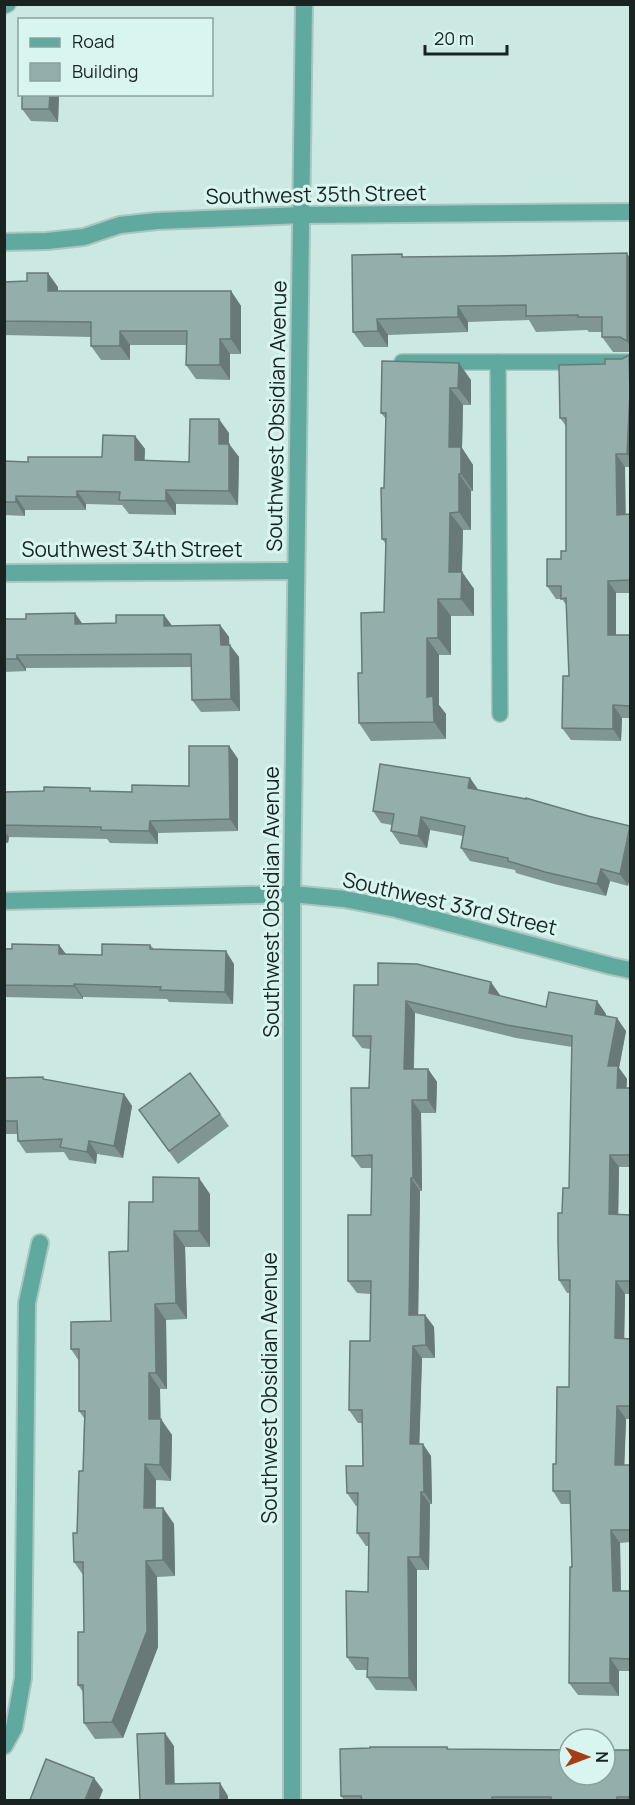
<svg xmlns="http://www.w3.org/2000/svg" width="635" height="1805" viewBox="0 0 635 1805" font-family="Manrope,sans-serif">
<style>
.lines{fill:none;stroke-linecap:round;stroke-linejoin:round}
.service-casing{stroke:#abc5c0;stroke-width:18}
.minor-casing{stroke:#abc5c0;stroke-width:20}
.tertiary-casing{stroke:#abc5c0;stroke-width:20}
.service{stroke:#5fa99f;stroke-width:15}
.minor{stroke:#5fa99f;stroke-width:16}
.tertiary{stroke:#5fa99f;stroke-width:16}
.wall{fill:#7f9693}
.shaded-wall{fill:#687a78}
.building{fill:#94afab;stroke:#687a78;stroke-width:1.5}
.labels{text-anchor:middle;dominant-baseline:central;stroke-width:6;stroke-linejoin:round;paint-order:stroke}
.street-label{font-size:21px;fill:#192422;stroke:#d8f5f0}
</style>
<rect width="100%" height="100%" fill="#cbe8e3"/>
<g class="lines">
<defs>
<g id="service">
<polyline points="4,6 8,4"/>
<polyline points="402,362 630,362"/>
<polyline points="498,362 500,714"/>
</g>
<g id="minor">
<polyline points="4,573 296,571"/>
<polyline points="4,901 292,894 344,899 396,909 611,966 630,970"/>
<polyline points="4,1746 14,1728 23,1678 27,1303 40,1243"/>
</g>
<g id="tertiary">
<polyline points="4,242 47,241 84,237 120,225 157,221 302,215 630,212"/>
<polyline points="292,1800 292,894 304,4"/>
</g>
</defs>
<!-- service casing -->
<use href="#service" class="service-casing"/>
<!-- minor casing -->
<use href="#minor" class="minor-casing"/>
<!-- tertiary casing -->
<use href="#tertiary" class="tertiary-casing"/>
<!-- service -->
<use href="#service" class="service"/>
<!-- minor -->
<use href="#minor" class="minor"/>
<!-- tertiary -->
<use href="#tertiary" class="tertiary"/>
</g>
<!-- wall -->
<g class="wall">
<polygon points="22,94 59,94 58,122 31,121 22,109"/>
<polygon points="404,257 630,258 630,352 613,352 602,337 602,332 589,332 587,330 536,332 529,320 468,322 468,332 388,335 388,347 364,347 353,332"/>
<polygon points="4,282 58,287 58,291 231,291 241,306 241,354 230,354 230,380 196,379 186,365 187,345 130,345 130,360 101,360 91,346 91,337 4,335"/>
<polygon points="630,356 630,467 625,467 625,514 630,516 630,593 616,593 616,635 630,636 630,718 622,718 621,741 571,740 562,728 569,676 567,606 562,599 556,599 547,586 561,559 566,551 566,426 560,418 605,364"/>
<polygon points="471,380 471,405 463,405 462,448 473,465 473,491 471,491 471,530 463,530 462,572 474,589 474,616 451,616 451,655 439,655 439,705 446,714 446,739 371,741 359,723 362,673 384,612 386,544 382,539 386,419 381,413"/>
<polygon points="229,433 229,444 239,457 238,505 176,504 176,515 129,514 122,505 86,504 86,510 25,510 25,516 4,515 4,461 28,462 102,457 135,436 145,449 144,461 189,462"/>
<polygon points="164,615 172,626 220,625 229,637 229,645 239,657 240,711 201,712 192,700 192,667 26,668 26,671 4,672 4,619 82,624 116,623"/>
<polygon points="229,746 238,759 238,831 158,833 158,844 110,843 107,839 9,837 8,843 4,843 4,792 92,791 132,792 189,786"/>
<polygon points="470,778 478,790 588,816 628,886 610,881 606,896 554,884 516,873 515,870 470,861 461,848 463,836 430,830 427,848 400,844 391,831 392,825 381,823 373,811"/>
<polygon points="59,945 66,954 102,955 150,945 154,949 234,964 233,1004 169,1002 167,999 83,997 83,999 6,997 6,1003 4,1003 4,949"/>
<polygon points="354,985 500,995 500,996 546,1007 597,1001 606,1014 606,1016 626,1031 619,1068 627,1079 626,1088 630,1088 630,1167 619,1167 618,1215 630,1215 630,1294 625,1294 624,1339 630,1339 630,1419 626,1419 624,1465 630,1465 630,1542 620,1543 621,1591 630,1591 630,1671 619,1671 619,1696 578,1695 569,1683 572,1567 570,1504 561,1504 553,1491 569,1387 570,1293 567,1293 559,1280 562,1213 569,1188 572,1047 516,1038 415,1013 414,1069 428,1069 437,1082 436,1113 421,1113 422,1191 420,1191 418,1315 425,1315 434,1327 435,1358 422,1358 419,1444 431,1456 432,1504 430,1504 429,1570 417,1570 417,1691 376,1690 367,1677 367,1670 356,1670 347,1657 368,1592 369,1546 366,1546 357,1533 358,1506 356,1506 347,1493 363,1466 362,1423 358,1423 349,1410 370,1341 371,1294 357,1293 348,1281 371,1215 372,1168 361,1168 352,1156 369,1088 370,1049 362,1048 353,1036"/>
<polygon points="190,1073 229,1126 178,1164 139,1110"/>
<polygon points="4,1078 45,1080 124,1094 132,1106 123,1158 97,1154 96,1164 69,1160 64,1152 26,1153 18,1141 17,1134 4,1134"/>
<polygon points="210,1194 210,1247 185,1247 187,1319 166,1320 167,1389 160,1389 160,1419 172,1435 171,1481 156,1480 156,1508 163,1508 174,1524 175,1576 157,1577 158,1647 123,1738 95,1739 84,1723 83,1692 78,1685 84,1632 83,1575 74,1562 83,1471 84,1418 79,1411 79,1361 71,1349 111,1321 128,1251 153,1202"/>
<polygon points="447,1747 449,1749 630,1750 630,1800 344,1800 341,1796"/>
</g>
<!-- shaded-wall -->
<g class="shaded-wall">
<polygon points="50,94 59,94 58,122 49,109"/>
<polygon points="627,253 630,258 630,346 627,341"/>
<polygon points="48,273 58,287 58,305 48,291"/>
<polygon points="231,291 241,306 241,354 231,339"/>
<polygon points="458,306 468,322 468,332 458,317"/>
<polygon points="377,319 388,335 388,347 378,331"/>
<polygon points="120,331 130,345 130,360 120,346"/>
<polygon points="220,339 230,354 230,380 220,365"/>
<polygon points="629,355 630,356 630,459 627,454"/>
<polygon points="459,363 471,380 471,405 458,388"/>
<polygon points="450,388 463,405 462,448 473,465 473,491 461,474 449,447"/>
<polygon points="219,419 229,433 228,457 219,444"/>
<polygon points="135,436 145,449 144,474 135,460"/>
<polygon points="229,444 239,457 238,505 229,491"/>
<polygon points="616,454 625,467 626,527 617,515"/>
<polygon points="459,474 471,491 471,530 459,512"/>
<polygon points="166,490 176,504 176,515 166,501"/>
<polygon points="77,491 86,504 86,510 77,497"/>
<polygon points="16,496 25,510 25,516 16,502"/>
<polygon points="450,513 463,530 461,589 449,572"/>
<polygon points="462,572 474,589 474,616 461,599"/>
<polygon points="608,581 616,593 616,648 608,635"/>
<polygon points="438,599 451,616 451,655 438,638"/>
<polygon points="75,613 84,626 75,624"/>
<polygon points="164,615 173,627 164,626"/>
<polygon points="220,625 229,637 230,657 221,645"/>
<polygon points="427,638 439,655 439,705 446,714 446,739 434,722 427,697"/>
<polygon points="230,645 239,657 240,711 231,699"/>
<polygon points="17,655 26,668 26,671 17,659"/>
<polygon points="613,705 622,718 621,741 613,729"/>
<polygon points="229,746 238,759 238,831 230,819"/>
<polygon points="470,778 479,791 468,788"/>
<polygon points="421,817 430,830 427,848 418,836"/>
<polygon points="150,821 158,833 158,844 149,831"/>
<polygon points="630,829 630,877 628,886 620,874"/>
<polygon points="4,831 9,837 8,843 4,838"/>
<polygon points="601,869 610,881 606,896 597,884"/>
<polygon points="59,945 68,957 59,954"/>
<polygon points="226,951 234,964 233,1004 225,992"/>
<polygon points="491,982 500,995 498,1006 489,993"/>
<polygon points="74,984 83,997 83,999 74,986"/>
<polygon points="406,1001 415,1013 413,1081 404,1069"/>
<polygon points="597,1001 606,1014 604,1026 595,1014"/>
<polygon points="617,1018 626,1031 619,1068 627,1079 626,1101 617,1088 608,1066"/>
<polygon points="428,1069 437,1082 436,1113 428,1100"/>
<polygon points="124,1094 132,1106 123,1158 114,1146"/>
<polygon points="412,1100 421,1113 422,1191 413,1178"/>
<polygon points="89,1141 97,1154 96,1164 87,1152"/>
<polygon points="610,1155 619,1167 618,1227 609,1214"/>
<polygon points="199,1178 210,1194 210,1247 199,1231"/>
<polygon points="411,1178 420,1191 418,1328 409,1315"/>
<polygon points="174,1231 185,1247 187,1319 176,1303"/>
<polygon points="616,1281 625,1294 624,1351 615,1338"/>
<polygon points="155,1304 166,1320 167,1389 156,1373"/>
<polygon points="425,1315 434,1327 435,1358 426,1345"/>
<polygon points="413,1346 422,1358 419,1457 410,1444"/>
<polygon points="149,1373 160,1389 161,1433 161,1419 172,1435 171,1481 160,1465 149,1419"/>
<polygon points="617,1406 626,1419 624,1477 615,1465"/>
<polygon points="423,1444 431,1456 432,1504 424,1492"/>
<polygon points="145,1464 156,1480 155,1524 144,1508"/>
<polygon points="421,1492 430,1504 429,1570 420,1557"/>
<polygon points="163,1508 174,1524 175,1576 163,1560"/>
<polygon points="611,1530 620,1543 621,1603 613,1591"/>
<polygon points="408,1557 417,1570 417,1691 409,1678"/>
<polygon points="146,1561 157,1577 158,1647 123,1738 112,1722"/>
<polygon points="610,1658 619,1671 619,1696 610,1683"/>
<polygon points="165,1733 174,1746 175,1797 166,1784"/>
<polygon points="94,1778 103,1790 99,1800 85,1800"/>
<polygon points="220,1783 228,1796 228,1800 220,1800"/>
</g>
<!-- building -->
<g class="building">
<polygon points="22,94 50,94 49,109 22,109"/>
<polygon points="627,253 627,341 620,337 602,337 602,317 578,317 578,315 526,316 526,305 458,306 458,317 377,319 378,331 353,332 352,255 402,254 402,257 494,256"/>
<polygon points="27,273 48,273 48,291 231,291 231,339 220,339 220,365 186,365 187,331 120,331 120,346 91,346 91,322 4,321 4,282 27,281"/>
<polygon points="629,355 630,392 627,454 616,454 617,515 630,514 630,580 608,581 608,635 630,635 630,706 613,705 613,729 562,728 563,676 569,676 566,598 561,599 561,586 547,586 547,559 561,559 561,551 566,551 566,418 560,418 559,365 605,364 605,359 622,359"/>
<polygon points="382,361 459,363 458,388 450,388 449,447 461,447 461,474 459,474 459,512 450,513 449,572 462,572 461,599 438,599 438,638 427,638 427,697 433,696 434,722 359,723 358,673 362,673 361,613 384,612 386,539 382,539 381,488 384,488 386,413 381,413"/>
<polygon points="190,419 219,419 219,444 229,444 229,491 166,490 166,501 119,500 120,492 77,491 77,497 16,496 16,502 4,502 4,461 28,462 28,457 102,457 103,435 135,436 135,460 189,462"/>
<polygon points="75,613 75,624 116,623 116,615 164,615 164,626 220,625 221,645 230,645 231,699 192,700 191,654 17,655 17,659 4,659 4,619 26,619 26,614"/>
<polygon points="189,746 229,746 230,819 150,821 149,831 101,830 101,827 4,825 4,792 44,791 44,787 90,788 90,791 132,792 132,785 189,786"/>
<polygon points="380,764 470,778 468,788 526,799 526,798 588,816 630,826 620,874 601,869 597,884 545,872 508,861 508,858 461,848 465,826 421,817 418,836 391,831 394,814 373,811"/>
<polygon points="12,944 59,945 59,954 102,955 102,944 150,945 150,949 226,951 225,992 160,990 161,987 74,984 74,986 4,985 4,949 12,949"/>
<polygon points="378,963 417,964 491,982 489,993 546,1007 549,992 597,1001 595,1014 617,1018 608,1066 618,1066 617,1088 630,1088 630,1155 610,1155 609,1214 630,1215 630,1281 616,1281 615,1338 630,1339 630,1406 617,1406 615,1465 630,1465 630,1530 611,1530 613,1591 630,1591 630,1659 610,1658 610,1683 569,1683 570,1567 572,1567 570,1491 553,1491 553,1464 556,1464 557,1387 569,1387 570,1280 559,1280 558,1241 558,1213 562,1213 563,1188 569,1188 572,1036 507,1025 406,1001 404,1069 428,1069 428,1100 412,1100 413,1178 411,1178 409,1315 425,1315 426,1345 413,1346 410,1444 423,1444 424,1492 421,1492 420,1557 408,1557 409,1678 367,1677 368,1658 347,1657 346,1591 368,1592 369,1533 357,1533 358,1493 347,1493 346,1466 363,1466 362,1410 349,1410 350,1341 370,1341 371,1281 348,1281 348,1215 371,1215 372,1155 352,1156 351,1088 369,1088 371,1036 353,1036 354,985 378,985"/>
<polygon points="190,1073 220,1114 169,1151 139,1110"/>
<polygon points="43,1077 43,1079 124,1094 114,1146 89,1141 87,1152 60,1147 62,1139 18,1141 17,1121 4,1121 4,1078"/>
<polygon points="153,1177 199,1178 199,1231 174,1231 176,1303 155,1304 156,1373 149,1373 149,1419 161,1419 160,1465 145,1464 144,1508 163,1508 163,1560 146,1561 147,1631 112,1722 84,1723 83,1685 78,1685 78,1632 84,1632 83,1562 74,1562 73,1533 77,1533 79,1471 83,1471 85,1411 79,1411 79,1349 71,1349 71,1322 111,1321 109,1252 128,1251 129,1202 153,1202"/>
<polygon points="165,1733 166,1784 220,1783 220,1800 140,1800 137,1734"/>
<polygon points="370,1747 447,1747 447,1749 569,1750 569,1775 605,1775 605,1750 630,1750 630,1797 617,1797 617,1800 551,1800 551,1797 492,1797 492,1800 362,1800 361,1796 341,1796 340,1749 370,1748"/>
<polygon points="46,1759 94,1778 85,1800 30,1800"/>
</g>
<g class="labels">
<!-- street labels -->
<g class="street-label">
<text transform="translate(316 194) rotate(-1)">Southwest 35th Street</text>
<text transform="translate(276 416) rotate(-89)">Southwest Obsidian Avenue</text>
<text x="132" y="549">Southwest 34th Street</text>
<text transform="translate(271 902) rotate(-90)">Southwest Obsidian Avenue</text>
<text transform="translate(450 903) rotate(13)">Southwest 33rd Street</text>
<text transform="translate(269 1388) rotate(-90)">Southwest Obsidian Avenue</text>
</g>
</g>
<!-- border -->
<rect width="635" height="1805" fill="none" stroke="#192422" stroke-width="12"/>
<!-- legend -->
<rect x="18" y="18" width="195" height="78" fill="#d8f5f0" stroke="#8ca19e" stroke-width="1.5"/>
<rect x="30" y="38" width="30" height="9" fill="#5fa99f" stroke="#8ca19e" stroke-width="1.5"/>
<text x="72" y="48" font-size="18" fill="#192422">Road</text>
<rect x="30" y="63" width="30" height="18" fill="#94afab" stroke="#8ca19e" stroke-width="1.5"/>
<text x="72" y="78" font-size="18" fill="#192422">Building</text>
<!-- north arrow -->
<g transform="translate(587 1757) rotate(90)"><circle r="28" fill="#d8f5f0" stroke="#8ca19e" stroke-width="1.5"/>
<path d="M0-4.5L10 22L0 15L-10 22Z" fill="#a43e16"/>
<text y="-9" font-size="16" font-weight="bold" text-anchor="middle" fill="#192422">N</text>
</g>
<!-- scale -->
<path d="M425 45v9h82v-9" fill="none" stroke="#192422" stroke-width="3"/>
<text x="434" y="45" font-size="18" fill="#192422" stroke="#d8f5f0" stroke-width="4.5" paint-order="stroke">20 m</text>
</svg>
